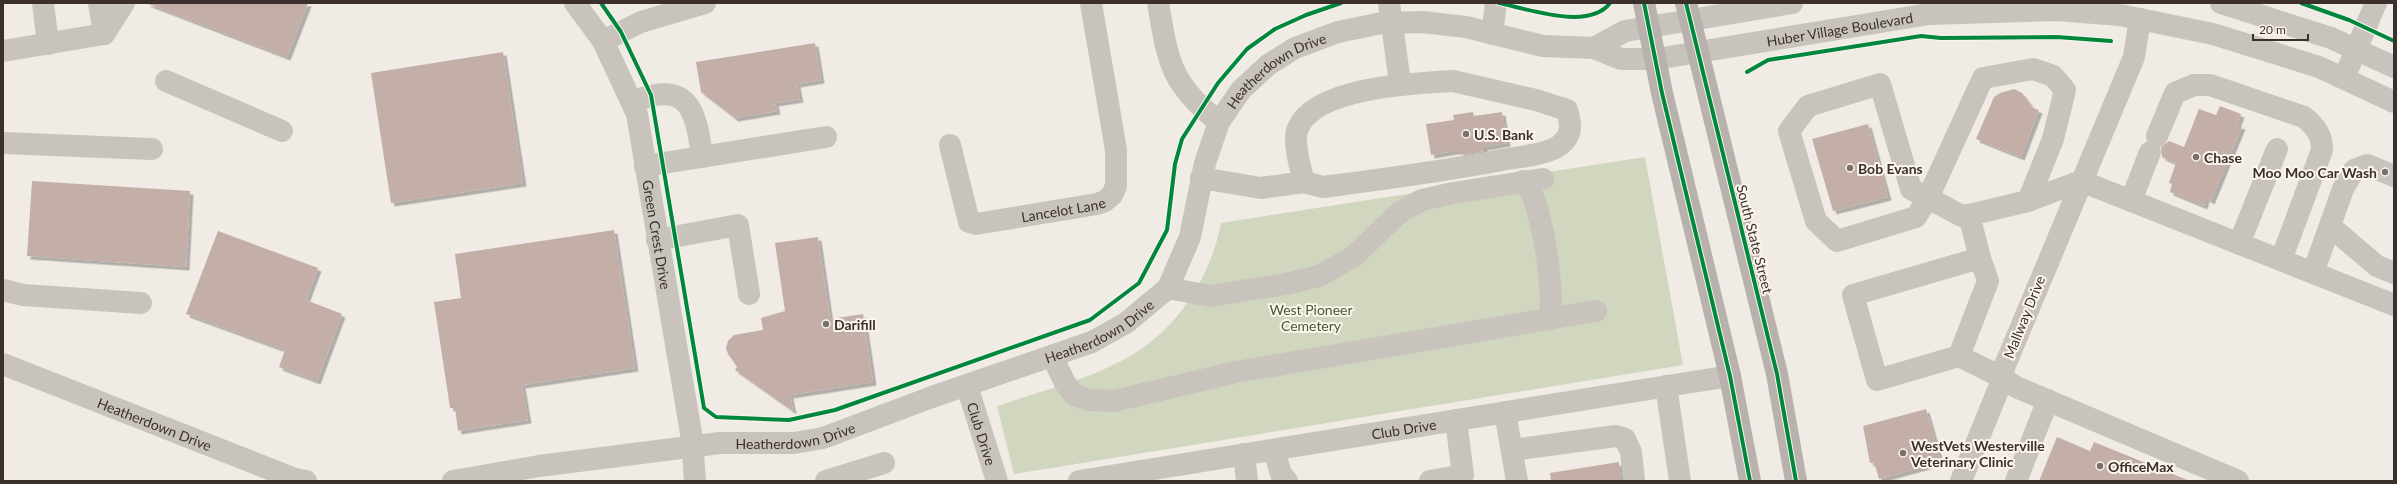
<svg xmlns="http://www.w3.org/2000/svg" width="2397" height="484" viewBox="0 0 2397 484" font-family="Lato,sans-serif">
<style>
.green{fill:#d1d6bf}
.building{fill:#c3afa7;filter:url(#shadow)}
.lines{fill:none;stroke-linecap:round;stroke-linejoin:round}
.minor{stroke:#c9c3be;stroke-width:22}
.major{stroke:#b8b1ad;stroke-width:22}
.cycleway-casing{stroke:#fbf5ee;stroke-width:6}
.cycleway{stroke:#00873e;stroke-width:4}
.poi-dot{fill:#7a716c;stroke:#fbf5ee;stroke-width:1.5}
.labels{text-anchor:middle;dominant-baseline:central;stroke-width:4;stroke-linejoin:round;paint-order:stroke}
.street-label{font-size:14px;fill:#3b302b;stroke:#fbf5ee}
.poi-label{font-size:14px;font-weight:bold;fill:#3b302b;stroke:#fbf5ee;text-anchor:start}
.park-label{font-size:14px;fill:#4a5a2e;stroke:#fbf5ee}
</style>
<defs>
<filter id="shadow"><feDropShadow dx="3.5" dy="3.5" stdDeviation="0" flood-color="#0004"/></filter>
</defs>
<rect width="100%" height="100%" fill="#f0ebe5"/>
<!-- green -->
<path class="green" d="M1645,157l38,208 -669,109 -17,-68c41,-14 87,-25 126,-46 52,-27 87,-80 98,-137z"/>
<!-- building -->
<g class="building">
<polygon points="146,3 308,3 287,57"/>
<polygon points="815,43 821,80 797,84 800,99 775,103 777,111 735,118 701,92 696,62"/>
<polygon points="503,52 523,183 391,203 371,73"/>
<polygon points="2014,89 2022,93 2033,108 2039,110 2021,157 1976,139 1994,97 2000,93"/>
<polygon points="2220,106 2241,114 2237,125 2242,126 2211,201 2206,198 2204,206 2170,192 2172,184 2169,183 2176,163 2162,157 2161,147 2169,141 2184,147 2199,109 2216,115"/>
<polygon points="1473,112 1474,116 1502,112 1507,143 1484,147 1484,151 1460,155 1460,150 1431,155 1426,124 1454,120 1453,115"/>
<polygon points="1868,124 1888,197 1833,211 1812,139"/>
<polygon points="32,181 190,191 186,267 27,256"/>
<polygon points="614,230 635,368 522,385 528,420 458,431 455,408 450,408 434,302 461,298 455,254"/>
<polygon points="218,231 318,268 306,300 342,314 317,381 279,367 285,350 186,314"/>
<polygon points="818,237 830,319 863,314 873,382 790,395 793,411 735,370 737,367 728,354 726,348 728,341 734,335 763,330 761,318 785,311 775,243"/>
<polygon points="1926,409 1941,462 1879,479 1874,462 1870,463 1863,426"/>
<polygon points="2057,437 2090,451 2094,442 2190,481 2039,481"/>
<polygon points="1619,462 1621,481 1551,481 1550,473"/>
</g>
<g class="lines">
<!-- minor -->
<g class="minor">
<polyline points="43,3 48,44"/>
<path id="s1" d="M575,3l28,38 34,73 55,325 3,42"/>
<path d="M1158,3c10,58 12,81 61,119"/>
<polyline points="1389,3 1400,83"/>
<polyline points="2221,3 2331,38 2394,67"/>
<polyline points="2140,19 2134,57 2003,370 2003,378 2016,387 2238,481"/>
<polyline points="104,34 124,3"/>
<polyline points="1492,34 1496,3"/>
<polyline points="603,41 641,22 705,3"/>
<polyline points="1594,48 1625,31 1792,3"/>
<polyline points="3,51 104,34 99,3"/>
<polyline points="2344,78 2376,3"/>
<polyline points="166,81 282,131"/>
<path d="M1453,81l83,19 31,10c4,14 6,25 -7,35 -11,9 -39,12 -53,14 -61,12 -122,20 -184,28l-19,-5c-3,-12 -12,-42 -6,-54 17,-41 117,-45 155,-47z"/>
<path d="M632,102c56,-23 64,7 70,55"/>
<path d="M2157,136l18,-43 19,-8h16l94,32c12,10 18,18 18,33l-41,110"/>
<polyline points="3,143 152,149"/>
<path id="s2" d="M950,145l19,77 7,2 121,-20 8,-3 7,-6 4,-9v-36l-25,-147"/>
<polyline points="645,166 826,137"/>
<polyline points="1201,178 1261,188 1304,182"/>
<path d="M1524,181c17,15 32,116 25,138"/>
<polyline points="2028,201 2053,139 2065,90 2053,76 2033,69 1983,78 1928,198 1916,217 1837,241 1816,221 1789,131 1808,106 1880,84 1911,189 1962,216 1969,215 2028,201 2081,181 2394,305"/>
<polyline points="2131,201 2150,152"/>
<polyline points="1969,215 1980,258 1853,295 1877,380 1959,356 1988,281 1980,258"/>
<polyline points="2331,227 2377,266 2394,273"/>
<polyline points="657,240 738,225 749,294"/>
<polyline points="2239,244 2277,149"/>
<polyline points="2313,273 2343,189 2354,170 2367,165 2394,176"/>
<polyline points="1168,288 1210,296 1286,284 1319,276 1353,257 1400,212 1422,200 1453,193 1543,179"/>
<polyline points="3,290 23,295 141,303"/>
<polyline points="1052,356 1065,383 1074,395 1089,400 1114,401 1236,372 1596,311"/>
<polyline points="1959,356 2003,378 1961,481"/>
<path id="s3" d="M3,364l292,115 11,2"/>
<path id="s4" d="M967,386l30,95"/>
<polyline points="1666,386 1680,481"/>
<polyline points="1505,412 1517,481"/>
<polyline points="1274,450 1281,474 1287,481"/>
<polyline points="1512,450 1616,436 1625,439 1631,452 1634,481"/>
<polyline points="1244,454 1247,481"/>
<path id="s5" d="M453,481l86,-15 181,-23h74l29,-5 109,-41 160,-55 34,-19 42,-35 22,-51 15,-74 14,-41 22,-32 27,-25 27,-17 43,-16 44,-9 40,-1 44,5 77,19 51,2 27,11h35l273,-45 127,-4 64,5 93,19 106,33 75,35"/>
<polyline points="826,481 884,463"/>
<path id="s6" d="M1079,481l651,-105"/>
<polyline points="1430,481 1463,475 1456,420"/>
<polyline points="2016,481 2048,400"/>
</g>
<!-- major -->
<g class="major">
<polyline points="1644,3 1662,93 1730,376 1750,481"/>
<polyline points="1686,3 1777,374 1796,481"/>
</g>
<defs>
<g id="cycleway">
<polyline points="601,3 621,32 651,95 704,408 716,417 789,420 835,410 1090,320 1139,283 1167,230 1175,164 1182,139 1218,83 1247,49 1275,29 1306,15 1341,3"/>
<path d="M1499,3c29,6 90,28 111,0"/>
<polyline points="1644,3 1662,93 1730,376 1750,481"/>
<polyline points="1686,3 1777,374 1796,481"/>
<polyline points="2301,3 2349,20 2394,41"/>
<polyline points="1747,72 1768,60 1921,36 1941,38 2057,37 2111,41"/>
</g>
</defs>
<!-- cycleway casing -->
<use href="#cycleway" class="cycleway-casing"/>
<!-- cycleway -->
<use href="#cycleway" class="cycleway"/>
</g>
<!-- markers -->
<g class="poi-dot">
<circle cx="1466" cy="134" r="4"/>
<circle cx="2196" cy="157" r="4"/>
<circle cx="1850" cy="168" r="4"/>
<circle cx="2385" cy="172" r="4"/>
<circle cx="826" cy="324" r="4"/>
<circle cx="1903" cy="453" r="4"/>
<circle cx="2100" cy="466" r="4"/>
</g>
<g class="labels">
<!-- street labels -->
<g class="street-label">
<text stroke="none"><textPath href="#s5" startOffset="1590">Huber Village Boulevard</textPath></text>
<text stroke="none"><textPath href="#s5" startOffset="1006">Heatherdown Drive</textPath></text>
<text stroke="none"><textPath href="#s2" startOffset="175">Lancelot Lane</textPath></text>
<text stroke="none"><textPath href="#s1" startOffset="250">Green Crest Drive</textPath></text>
<text transform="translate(1755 239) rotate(76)">South State Street</text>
<text transform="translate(2024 317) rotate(-68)">Mallway Drive</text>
<text stroke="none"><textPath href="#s5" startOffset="670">Heatherdown Drive</textPath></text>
<text stroke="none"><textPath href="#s3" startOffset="163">Heatherdown Drive</textPath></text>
<text stroke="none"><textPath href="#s6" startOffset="329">Club Drive</textPath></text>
<text stroke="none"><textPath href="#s4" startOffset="50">Club Drive</textPath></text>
<text stroke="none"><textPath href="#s5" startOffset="346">Heatherdown Drive</textPath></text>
</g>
<!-- poi labels -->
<g class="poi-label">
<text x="1474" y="134">U.S. Bank</text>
<text x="2204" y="157">Chase</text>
<text x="1858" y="168">Bob Evans</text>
<text x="2377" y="172" text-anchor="end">Moo Moo Car Wash</text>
<text x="834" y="324">Darifill</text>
<text x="1911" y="445">WestVets Westerville<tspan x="1911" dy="16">Veterinary Clinic</tspan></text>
<text x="2108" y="466">OfficeMax</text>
</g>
<!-- park labels -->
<g class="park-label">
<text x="1311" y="309">West Pioneer<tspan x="1311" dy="16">Cemetery</tspan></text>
</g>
</g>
<!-- border -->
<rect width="2397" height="484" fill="none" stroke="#3b302b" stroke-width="8"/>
<!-- scale -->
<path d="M2253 34v6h55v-6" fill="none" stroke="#3b302b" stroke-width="2"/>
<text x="2259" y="34" font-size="12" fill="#3b302b" stroke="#fbf5ee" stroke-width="3" paint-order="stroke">20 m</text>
</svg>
